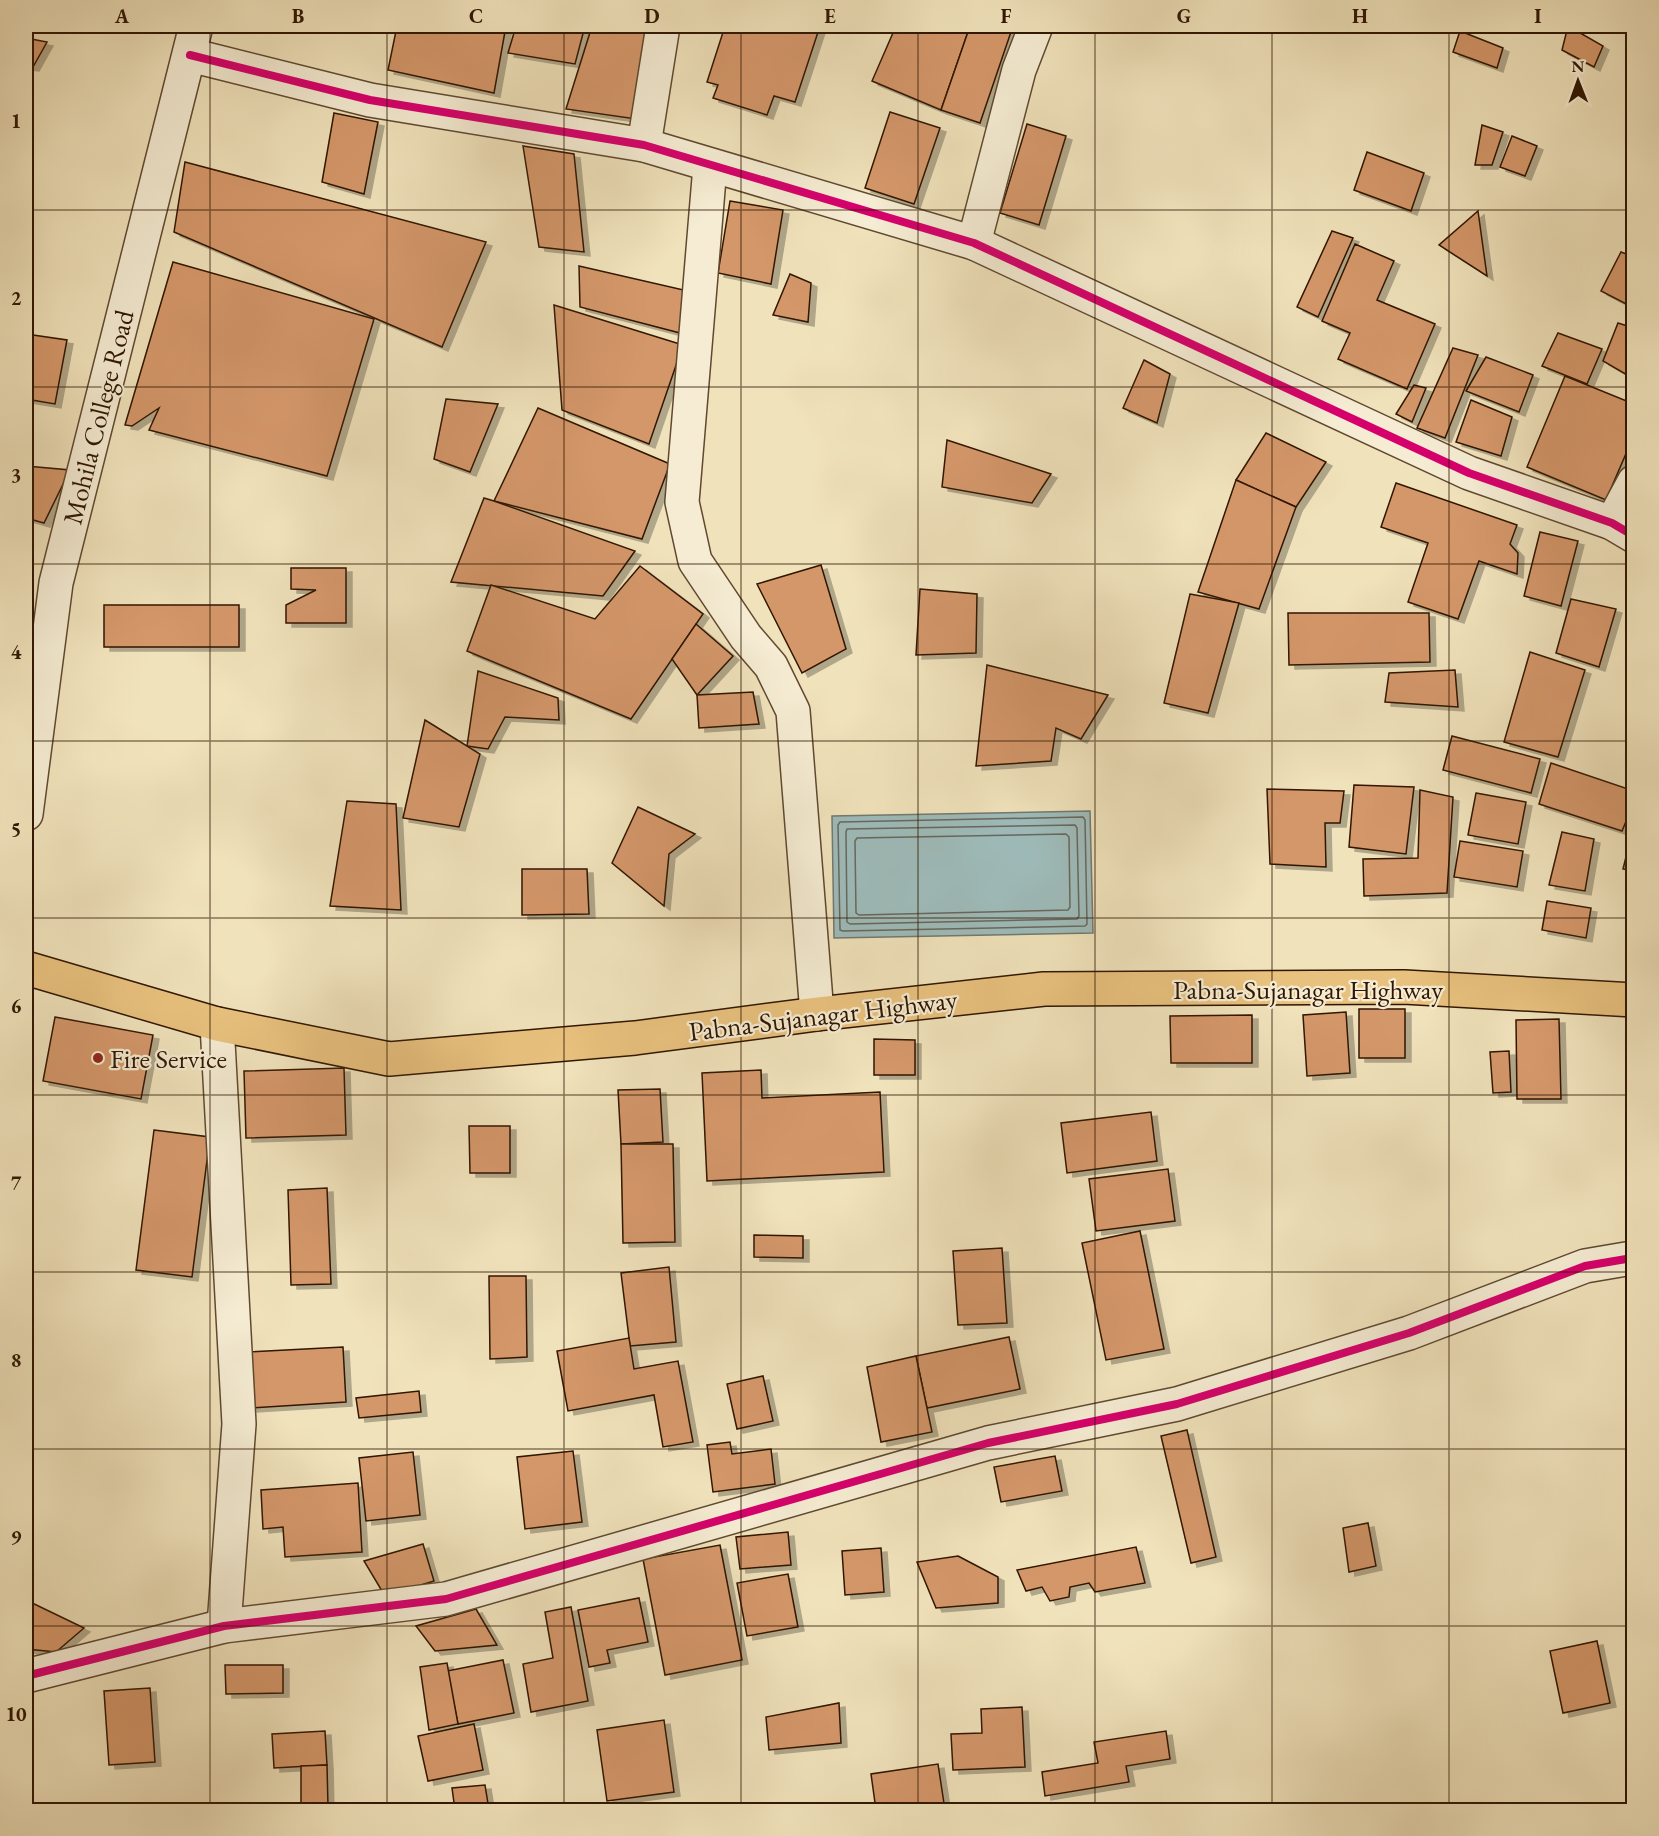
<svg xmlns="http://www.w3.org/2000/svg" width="1659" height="1836" viewBox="0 0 1659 1836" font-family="'EB Garamond',serif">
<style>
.water{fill:#9ebbba;stroke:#727970;stroke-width:1.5}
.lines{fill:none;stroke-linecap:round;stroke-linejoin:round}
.shore{stroke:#67685e;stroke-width:1.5}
.building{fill:#d4976a;stroke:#301602;stroke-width:1.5;filter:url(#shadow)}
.minor-casing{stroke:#604930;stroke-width:36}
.highway-casing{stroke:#301602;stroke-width:36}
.minor{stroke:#f5ecd3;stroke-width:33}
.highway{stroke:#e8c17e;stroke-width:33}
.cycleway-casing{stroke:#f5ecd3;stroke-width:11}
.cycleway{stroke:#d6006c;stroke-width:8}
.grid{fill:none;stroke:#301602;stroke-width:1.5;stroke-opacity:0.55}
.poi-dot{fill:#8f2418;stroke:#f5ecd3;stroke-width:2}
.labels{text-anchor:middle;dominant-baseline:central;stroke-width:4.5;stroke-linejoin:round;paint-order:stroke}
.street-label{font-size:27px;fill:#301602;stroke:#f5ecd3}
.poi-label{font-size:27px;fill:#301602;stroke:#f5ecd3;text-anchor:start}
.neatline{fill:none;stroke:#301602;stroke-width:2}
.grid-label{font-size:20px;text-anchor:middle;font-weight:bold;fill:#301602}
</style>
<defs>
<filter id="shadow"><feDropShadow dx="6" dy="4" stdDeviation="0" flood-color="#0004"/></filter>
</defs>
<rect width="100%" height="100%" fill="#f0e2bb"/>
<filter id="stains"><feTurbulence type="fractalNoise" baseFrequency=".00333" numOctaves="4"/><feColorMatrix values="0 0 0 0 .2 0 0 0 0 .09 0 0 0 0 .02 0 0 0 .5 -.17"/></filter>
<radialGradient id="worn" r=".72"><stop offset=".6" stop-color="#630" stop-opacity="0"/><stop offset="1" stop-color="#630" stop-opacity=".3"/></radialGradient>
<!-- water -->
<polygon class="water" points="1090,811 1093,933 834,938 832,816"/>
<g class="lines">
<!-- shore -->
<g class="shore">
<polygon points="1083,817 1085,820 1087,924 1085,926 843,931 840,930 838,825 840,822"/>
<polygon points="1075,825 1077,828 1079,916 1077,919 850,924 847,922 846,832 847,829"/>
<polygon points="1066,834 1069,837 1070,907 1068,910 859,915 856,913 855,841 857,838"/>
</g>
</g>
<!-- building -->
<g class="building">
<polygon points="397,26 506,26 494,93 388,70"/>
<polygon points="516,26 585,26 575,64 508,53"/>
<polygon points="592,26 661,26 636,119 566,109"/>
<polygon points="725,26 820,26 795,102 774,96 767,115 713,98 718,85 707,82"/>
<polygon points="896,26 970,26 941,110 872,81"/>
<polygon points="970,26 1013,26 980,123 941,110"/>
<polygon points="1568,26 1603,46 1594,67 1562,50"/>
<polygon points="1460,31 1503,48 1497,68 1453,52"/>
<polygon points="26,38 47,42 33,67 26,66"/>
<polygon points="890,112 940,128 914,204 865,188"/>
<polygon points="334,113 378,122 364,194 322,182"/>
<polygon points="1027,124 1066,136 1039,225 1000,213"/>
<polygon points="1482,125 1503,132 1492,165 1475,165"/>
<polygon points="1512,136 1537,146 1525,176 1500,167"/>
<polygon points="523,146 574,154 584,252 539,247"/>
<polygon points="1367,152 1424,173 1411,211 1354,190"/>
<polygon points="185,162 486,242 442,347 174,232"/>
<polygon points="730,201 783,210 771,284 718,273"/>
<polygon points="1478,211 1487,276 1439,245"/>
<polygon points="1332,231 1353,238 1318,317 1297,307"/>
<polygon points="1355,244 1394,261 1377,300 1435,324 1407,389 1338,359 1350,333 1322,321"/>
<polygon points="1621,252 1634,257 1634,308 1601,291"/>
<polygon points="173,262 374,319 327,476 149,430 159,408 132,426 125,425"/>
<polygon points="579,266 688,291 680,333 580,307"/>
<polygon points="790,274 811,283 808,322 773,315"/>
<polygon points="554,305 683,345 649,444 562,410"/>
<polygon points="1618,323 1634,328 1634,379 1603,361"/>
<polygon points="1558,333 1602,349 1587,384 1542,366"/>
<polygon points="26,334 67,340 55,404 26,399"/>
<polygon points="1453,348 1478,355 1445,438 1417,428"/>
<polygon points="1486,357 1533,375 1519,412 1466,391"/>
<polygon points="1144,360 1170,374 1157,423 1123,408"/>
<polygon points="1565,376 1634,404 1634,435 1606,500 1527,467"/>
<polygon points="1414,385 1426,388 1412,422 1396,414"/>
<polygon points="446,399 498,404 470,472 434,459"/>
<polygon points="1471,400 1512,417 1501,456 1456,442"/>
<polygon points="538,408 670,464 642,539 494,501"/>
<polygon points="1266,433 1326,462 1296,507 1236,480"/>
<polygon points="947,440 1051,474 1032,503 942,487"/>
<polygon points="26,466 70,470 44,523 26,518"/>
<polygon points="1236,480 1296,507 1259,609 1198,592"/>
<polygon points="1396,483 1517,525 1510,544 1518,553 1517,574 1479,561 1458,619 1408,602 1428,543 1381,527"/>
<polygon points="484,498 494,501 635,551 603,596 451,582"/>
<polygon points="1540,532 1578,541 1561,606 1524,596"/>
<polygon points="821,565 846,649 802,673 757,584"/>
<polygon points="640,566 703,614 631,719 467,651 491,585 595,619"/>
<polygon points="291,568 346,568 346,623 286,623 286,605 316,590 291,589"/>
<polygon points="920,589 977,594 976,653 916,655"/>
<polygon points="1190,594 1239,603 1208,713 1164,703"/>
<polygon points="1571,599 1616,609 1599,667 1556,653"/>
<rect x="104" y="605" width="135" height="42"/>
<polygon points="1288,613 1429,613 1430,662 1289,665"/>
<polygon points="696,624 733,656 697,695 672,659"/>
<polygon points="1530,652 1585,670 1558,757 1504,742"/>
<polygon points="987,665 1108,695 1081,739 1056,728 1051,761 976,766"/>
<polygon points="1455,670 1458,707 1385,702 1389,673"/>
<polygon points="478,671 558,698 559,720 505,717 488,749 467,746"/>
<polygon points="753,692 759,724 699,728 697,695"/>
<polygon points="425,720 480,754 459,827 403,818"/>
<polygon points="1452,736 1540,759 1531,793 1443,770"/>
<polygon points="1551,763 1634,791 1634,802 1622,831 1539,804"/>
<polygon points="1354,785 1414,787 1406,854 1349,847"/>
<polygon points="1267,789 1344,791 1340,823 1325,823 1326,867 1270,864"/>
<polygon points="1420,790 1453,797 1447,893 1364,896 1363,859 1418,858"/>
<polygon points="1476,793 1526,802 1518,844 1468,835"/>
<polygon points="347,801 396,804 401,910 330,906"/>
<polygon points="638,807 695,834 669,854 664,906 612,863"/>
<polygon points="1634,825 1634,871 1623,869"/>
<polygon points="1562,832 1594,839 1585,891 1549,885"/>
<polygon points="1460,841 1523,851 1517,887 1454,877"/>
<polygon points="522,869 587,869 589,914 522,915"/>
<polygon points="1547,901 1591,908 1586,938 1542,930"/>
<rect x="1359" y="1009" width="46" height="49"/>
<polygon points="1346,1012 1350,1073 1307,1076 1303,1015"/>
<polygon points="1252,1015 1252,1063 1171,1063 1170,1016"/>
<polygon points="55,1017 153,1035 141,1099 43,1081"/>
<polygon points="1559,1019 1561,1099 1517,1099 1516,1020"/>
<polygon points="874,1039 915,1040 915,1075 874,1075"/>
<polygon points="1509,1051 1511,1092 1493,1093 1490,1052"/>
<polygon points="344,1068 346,1135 246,1138 244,1071"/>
<polygon points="761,1070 762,1098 880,1092 884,1172 707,1181 702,1073"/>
<polygon points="660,1089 663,1142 621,1144 618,1090"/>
<polygon points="1151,1112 1157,1161 1067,1173 1061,1123"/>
<polygon points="469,1126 510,1126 510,1173 470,1173"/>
<polygon points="154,1130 210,1137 192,1277 136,1270"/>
<polygon points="621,1144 673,1144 675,1242 623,1243"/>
<polygon points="1168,1169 1175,1221 1096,1231 1089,1179"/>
<polygon points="327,1188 331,1284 291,1285 288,1190"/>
<polygon points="1140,1231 1164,1349 1106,1360 1082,1243"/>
<polygon points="754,1235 803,1236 803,1258 754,1257"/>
<polygon points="1002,1248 1007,1323 958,1325 953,1251"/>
<polygon points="669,1267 676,1342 630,1346 621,1273"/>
<polygon points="489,1276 526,1276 527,1357 490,1359"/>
<polygon points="1009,1337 1020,1389 927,1408 916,1356"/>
<polygon points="629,1338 634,1369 678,1361 693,1442 663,1447 654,1395 568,1411 557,1351"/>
<polygon points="343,1347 346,1402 251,1408 248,1352"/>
<polygon points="916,1356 932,1432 881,1442 867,1367"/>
<polygon points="763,1376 773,1421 737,1429 727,1384"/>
<polygon points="419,1391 421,1412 359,1418 356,1398"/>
<polygon points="1187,1430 1216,1557 1191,1563 1161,1436"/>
<polygon points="730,1442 732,1454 771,1449 775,1484 713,1492 707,1445"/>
<polygon points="573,1451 582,1522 525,1529 517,1457"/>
<polygon points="413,1452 420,1515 366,1521 359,1458"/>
<polygon points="1055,1456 1062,1491 1001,1502 994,1467"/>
<polygon points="358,1483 362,1552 285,1557 283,1527 263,1529 261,1490"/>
<polygon points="1368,1523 1376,1566 1349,1572 1343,1528"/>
<polygon points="788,1532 791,1565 740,1569 736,1537"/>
<polygon points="423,1544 434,1581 385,1596 364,1561"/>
<polygon points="720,1545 742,1660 665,1675 643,1559"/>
<polygon points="1136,1547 1145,1583 1095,1592 1089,1583 1070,1587 1069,1597 1050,1601 1042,1587 1026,1591 1017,1570"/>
<polygon points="881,1548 884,1592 845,1595 842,1551"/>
<polygon points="958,1556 998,1577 998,1603 936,1608 917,1562"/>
<polygon points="788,1574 798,1627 747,1636 737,1583"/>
<polygon points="639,1598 648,1642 607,1650 610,1663 589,1667 578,1610"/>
<polygon points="26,1600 84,1628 56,1652 26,1649"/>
<polygon points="571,1607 588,1701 531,1712 523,1664 553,1658 545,1612"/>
<polygon points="476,1609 497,1645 435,1651 416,1626"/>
<polygon points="1597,1641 1610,1703 1563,1713 1550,1651"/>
<polygon points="503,1660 514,1713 458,1724 447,1671"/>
<polygon points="447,1663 458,1724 429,1730 420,1667"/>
<polygon points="225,1665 283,1665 283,1693 226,1694"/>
<polygon points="150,1688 155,1762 109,1765 104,1691"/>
<polygon points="839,1703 841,1743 769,1750 766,1717"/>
<polygon points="1022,1707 1025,1767 953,1770 951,1734 982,1733 981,1709"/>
<polygon points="664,1720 674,1792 607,1801 597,1730"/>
<polygon points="474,1724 483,1770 428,1781 418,1736"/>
<polygon points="325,1731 327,1765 274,1768 272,1734"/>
<polygon points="1166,1731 1170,1759 1126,1766 1129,1782 1045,1796 1042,1772 1098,1763 1094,1742"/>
<polygon points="938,1764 945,1810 876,1810 871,1774"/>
<polygon points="327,1765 328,1806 301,1806 301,1766"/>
<polygon points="485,1785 489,1810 455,1810 452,1788"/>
<polygon points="424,1804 424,1810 396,1810 396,1805"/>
</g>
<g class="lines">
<defs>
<g id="minor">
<polyline points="190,55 370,100 644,145 974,243 1469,473 1612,523 1634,536"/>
<polyline points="644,145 663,26"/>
<polyline points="710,166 682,502 695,561 746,637 771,666 793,711 817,1014"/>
<polyline points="974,243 1019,70 1036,26"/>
<polyline points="1612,523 1634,482"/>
<polyline points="26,814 56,583 196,26"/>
<polyline points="217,1024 239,1424 224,1626"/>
<polyline points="26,1676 224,1626 446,1599 988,1443 1177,1404 1409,1333 1585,1266 1632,1258 1634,1262"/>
</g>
<polyline id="highway" points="26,968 217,1024 389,1059 635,1038 817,1014 1044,989 1404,987 1634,1000"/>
</defs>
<!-- minor casing -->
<use href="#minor" class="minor-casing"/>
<!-- highway casing -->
<use href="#highway" class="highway-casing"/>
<!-- minor -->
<use href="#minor" class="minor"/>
<!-- highway -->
<use href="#highway" class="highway"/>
<defs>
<g id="cycleway">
<polyline points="190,55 370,100 644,145 974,243 1469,473 1612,523 1634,536"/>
<polyline points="26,1676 224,1626 446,1599 988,1443 1177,1404 1409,1333 1585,1266 1632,1258 1634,1262"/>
</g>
</defs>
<!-- cycleway casing -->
<use href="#cycleway" class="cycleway-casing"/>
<!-- cycleway -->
<use href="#cycleway" class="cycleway"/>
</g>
<!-- grid -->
<path class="grid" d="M210,26v1784M387,26v1784M564,26v1784M741,26v1784M918,26v1784M1095,26v1784M1272,26v1784M1449,26v1784M26,210h1608M26,387h1608M26,564h1608M26,741h1608M26,918h1608M26,1095h1608M26,1272h1608M26,1449h1608M26,1626h1608"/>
<!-- markers -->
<circle class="poi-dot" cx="98" cy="1058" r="6"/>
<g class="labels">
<!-- street labels -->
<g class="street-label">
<text transform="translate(98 417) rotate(-76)">Mohila College Road</text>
<text x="1308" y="989">Pabna-Sujanagar Highway</text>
<text transform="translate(823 1015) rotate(-7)">Pabna-Sujanagar Highway</text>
</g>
<!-- poi labels -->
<g class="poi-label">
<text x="110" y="1058">Fire Service</text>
</g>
</g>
<!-- margin -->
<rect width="1659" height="1836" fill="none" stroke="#f0e2bb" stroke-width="66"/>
<!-- north arrow -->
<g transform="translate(1578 81) rotate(359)" stroke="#f5ecd3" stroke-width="4.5" paint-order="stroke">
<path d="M0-4.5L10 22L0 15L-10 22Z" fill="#301602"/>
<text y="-9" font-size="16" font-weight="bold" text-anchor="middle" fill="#301602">N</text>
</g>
<rect x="33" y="33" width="1593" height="1770" class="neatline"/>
<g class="grid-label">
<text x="122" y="23">A</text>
<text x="298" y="23">B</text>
<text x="476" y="23">C</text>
<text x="652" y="23">D</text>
<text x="830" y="23">E</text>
<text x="1006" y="23">F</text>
<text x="1184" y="23">G</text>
<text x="1360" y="23">H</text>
<text x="1538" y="23">I</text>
<text x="16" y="128">1</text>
<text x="16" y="305">2</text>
<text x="16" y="482">3</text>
<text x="16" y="659">4</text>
<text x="16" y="836">5</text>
<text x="16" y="1013">6</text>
<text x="16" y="1190">7</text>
<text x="16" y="1367">8</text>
<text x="16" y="1544">9</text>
<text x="16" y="1721">10</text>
</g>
<rect width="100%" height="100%" filter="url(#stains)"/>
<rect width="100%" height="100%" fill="url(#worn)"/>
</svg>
